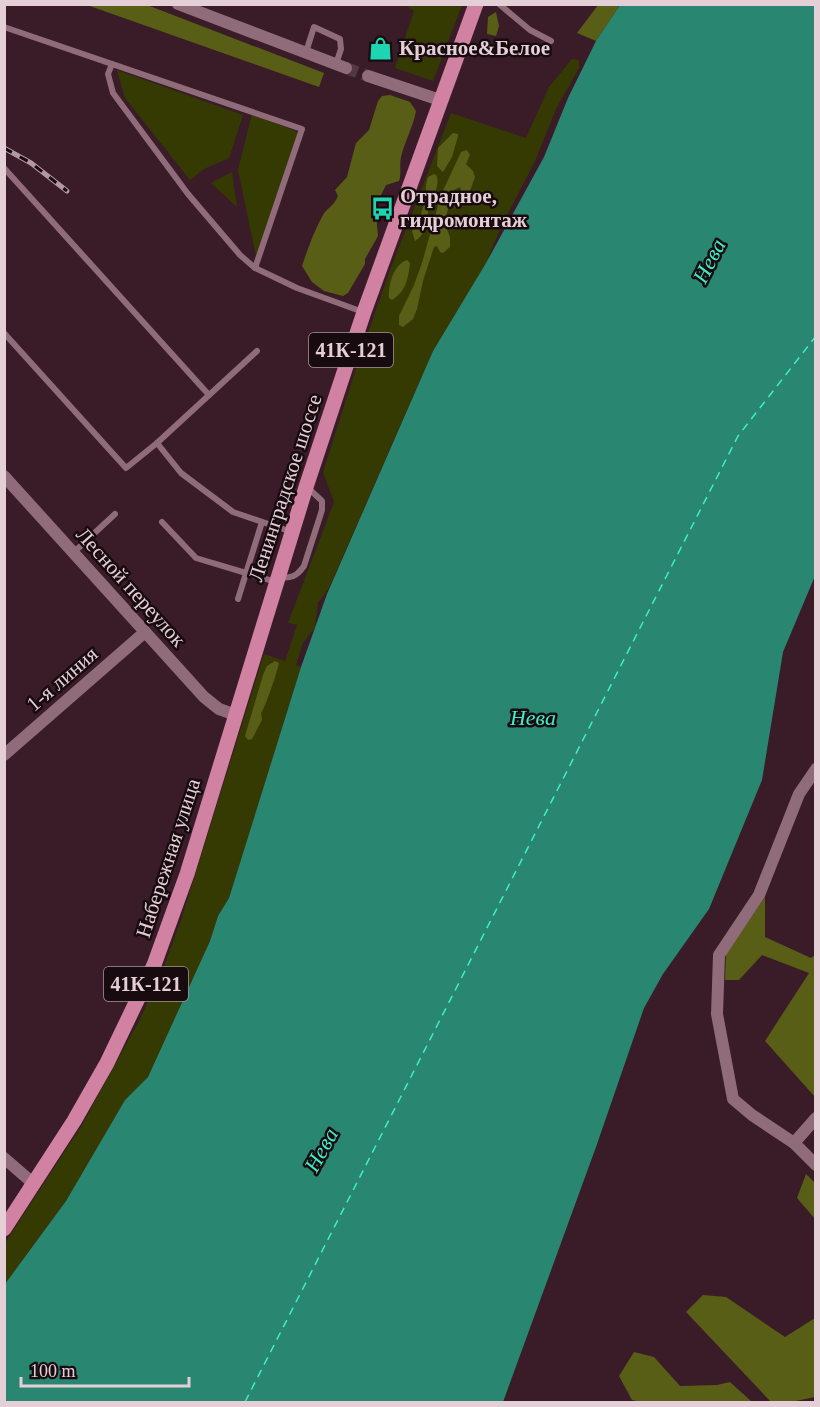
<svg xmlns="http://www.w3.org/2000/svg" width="820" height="1407" viewBox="0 0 820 1407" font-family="'Times New Roman',serif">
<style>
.green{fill:#353a02}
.forest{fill:#585e15}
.water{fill:#288671}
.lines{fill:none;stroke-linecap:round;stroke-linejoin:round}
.ferry{stroke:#3feec8;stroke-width:1.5;stroke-dasharray:8 6;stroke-linecap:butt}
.street-tunnel{stroke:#543742;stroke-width:12;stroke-dasharray:12 6;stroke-linecap:butt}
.lane{stroke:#906b79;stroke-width:6}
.street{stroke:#906b79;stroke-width:12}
.primary{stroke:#d181a2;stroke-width:15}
.rail-casing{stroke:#b199a2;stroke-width:5}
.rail{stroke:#180b10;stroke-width:3;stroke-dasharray:9;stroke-linecap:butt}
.labels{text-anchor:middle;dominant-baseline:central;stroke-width:5;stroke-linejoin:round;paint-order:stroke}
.shield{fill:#180b10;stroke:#a8949b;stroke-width:1.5}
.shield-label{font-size:20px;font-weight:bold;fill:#e5cfd7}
.poi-label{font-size:21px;font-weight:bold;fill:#e5cfd7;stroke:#180b10;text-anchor:start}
.street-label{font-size:21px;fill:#e5cfd7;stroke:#180b10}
.water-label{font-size:22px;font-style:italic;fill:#3feec8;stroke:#180b10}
</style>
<rect width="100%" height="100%" fill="#3a1c28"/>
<!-- green -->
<g class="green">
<polygon points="405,5 462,5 433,81 395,68 414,11"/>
<polygon points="572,59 579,60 579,68 556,109 535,161 501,227 486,263 433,351 329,588 318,603 315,627 303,643 296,665 301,667 229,898 218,916 210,941 148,1077 125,1100 66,1201 5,1284 5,1243 82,1125 140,1019 163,969 181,920 264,654 285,661 297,625 288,623 334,502 323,472 361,353 389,273 451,113 526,138 549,87"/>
<polygon points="117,70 243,115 229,158 204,169 190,180 125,98"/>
<polygon points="252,114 298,132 256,256 238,170"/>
<polygon points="232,172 237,207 211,183"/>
</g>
<!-- forest -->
<g class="forest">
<polygon points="87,5 147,5 324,73 319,87"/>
<polygon points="598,5 620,5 596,41 577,33"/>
<polygon points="496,12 499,26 496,36 487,34 488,17"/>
<path d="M390,95l20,7 6,9c-3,16 -11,30 -15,46 -2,9 1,15 -2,24l-13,4 -7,14 -3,16 2,21 -13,23v5l-17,29 -5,3 -19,-5 -12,-9 -10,-16c6,-18 12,-35 21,-51 5,-8 10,-8 15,-19l-3,-6 12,-13 9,-34 13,-13 9,-29 4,-5z"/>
<polygon points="453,133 458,134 458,136 452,157 443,172 437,166 438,148"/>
<polygon points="467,150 470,155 466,164 473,171 475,177 470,191 465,194 461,191 460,187 454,190 444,222 450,237 450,247 443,253 440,252 437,246 434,247 423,281 417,309 413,319 403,327 399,325 399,316 414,285 422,263 441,195 461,152"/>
<path d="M434,174l3,2c2,11 -2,15 -6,24 -5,13 -2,33 -16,41l-3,-10 9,-10c-1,-8 2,-12 4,-19 2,-10 -1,-14 3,-25z"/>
<path d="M407,260l3,3c-2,16 -4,28 -18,37l-3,-2c-1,-13 4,-33 18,-38z"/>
<path d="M275,661l4,2c-1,6 -14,46 -18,50l1,7 -10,19 -4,1 -3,-4 18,-61 4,-9z"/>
<polygon points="765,897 765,937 811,958 815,955 815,1097 765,1041 809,973 762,955 739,980 725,980 726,954"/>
<polygon points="806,1174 815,1183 815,1219 797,1198"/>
<polygon points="703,1295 726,1297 785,1337 815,1318 815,1397 791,1402 771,1402 686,1312"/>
<polygon points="634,1352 654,1357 680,1386 717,1385 730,1382 752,1402 642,1402 632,1400 619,1376"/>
</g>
<!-- water -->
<polygon class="water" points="620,5 815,5 815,576 783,652 762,780 709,909 663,974 644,1008 596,1147 503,1402 5,1402 5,1284 66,1201 125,1100 148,1077 210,941 218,916 229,898 301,667 327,594 433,351 486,263 544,157 568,98 596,41"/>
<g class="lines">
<!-- ferry -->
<polyline class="ferry" points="245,1402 738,436 816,336"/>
<!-- street-tunnel -->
<polyline class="street-tunnel" points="346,68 368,76"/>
<!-- lane -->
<g class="lane">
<polyline points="499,4 530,30 551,41"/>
<polyline points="4,27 302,129 255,268"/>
<polyline points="306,52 314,27 340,39 341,49 336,64"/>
<polyline points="112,64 108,74 113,93 188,194 240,255 255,268 297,288 363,312"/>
<polyline points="4,168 209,395"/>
<polyline points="4,333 126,468 157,443"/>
<polyline points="257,351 157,443 181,473 233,512 292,532"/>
<polyline points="162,522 196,558 276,582"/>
<polyline points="73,553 115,514"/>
<path d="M279,577c12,2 18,-1 25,-11l18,-56v-9l-15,-14"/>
<polyline points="238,599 262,522"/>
</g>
<!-- street -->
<g class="street">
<polyline points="178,4 346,68"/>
<polyline points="368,76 440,100"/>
<polyline points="4,476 204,697 219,709 236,715"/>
<polyline points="4,755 145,632"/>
<polyline points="816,769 799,794 759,895 719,955 717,1014 733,1099 752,1115 794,1143 816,1165"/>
<polyline points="794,1143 816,1118"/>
<polyline points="4,1158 34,1184"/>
</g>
<!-- primary -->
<polyline class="primary" points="4,1229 74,1121 107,1063 154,965 187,874 306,487 364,312 476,4"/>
<defs>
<polyline id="rail" points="4,148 31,163 67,191"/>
</defs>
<!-- rail casing -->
<use href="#rail" class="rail-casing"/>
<!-- rail -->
<use href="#rail" class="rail"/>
</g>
<!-- icons -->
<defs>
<symbol id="shop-bare" viewBox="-9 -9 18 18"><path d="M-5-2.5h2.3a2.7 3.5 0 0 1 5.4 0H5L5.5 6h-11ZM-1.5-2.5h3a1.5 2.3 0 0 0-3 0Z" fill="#1dd5b1" stroke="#180b10" stroke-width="2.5" paint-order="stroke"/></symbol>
<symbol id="bus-bare" viewBox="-9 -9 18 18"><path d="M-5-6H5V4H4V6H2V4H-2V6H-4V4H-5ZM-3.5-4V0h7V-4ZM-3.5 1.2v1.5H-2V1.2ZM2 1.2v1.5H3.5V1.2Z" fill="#1dd5b1" stroke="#180b10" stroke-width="2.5" paint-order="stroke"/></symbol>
</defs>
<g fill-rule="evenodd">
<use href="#shop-bare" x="364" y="32" width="33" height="33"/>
<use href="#bus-bare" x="366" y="192" width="33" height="33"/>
</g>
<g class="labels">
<!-- shield labels -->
<g class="shield">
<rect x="309" y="333" width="84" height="34" rx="4.5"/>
<rect x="104" y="967" width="84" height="34" rx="4.5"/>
</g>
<g class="shield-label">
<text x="351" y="350">41К-121</text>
<text x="146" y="984">41К-121</text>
</g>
<!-- poi labels -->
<g class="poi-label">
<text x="399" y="48">Красное&amp;Белое</text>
<text x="400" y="196">Отрадное,<tspan x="400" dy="24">гидромонтаж</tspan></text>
</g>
<!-- street labels -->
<g class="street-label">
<text transform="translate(285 488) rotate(-72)">Ленинградское шоссе</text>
<text transform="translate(131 587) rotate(48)">Лесной переулок</text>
<text transform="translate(62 679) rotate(-41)">1-я линия</text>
<text transform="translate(168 858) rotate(-72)">Набережная улица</text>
</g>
<!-- water labels -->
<g class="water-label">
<text transform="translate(709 261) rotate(-63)">Нева</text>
<text x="533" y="717">Нева</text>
<text transform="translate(321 1150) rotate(-61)">Нева</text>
</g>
</g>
<!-- border -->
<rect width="820" height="1407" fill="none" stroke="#e5cfd7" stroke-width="12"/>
<!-- scale -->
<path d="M21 1377v9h168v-9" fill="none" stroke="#e5cfd7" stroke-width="3"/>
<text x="30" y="1377" font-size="18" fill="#e5cfd7" stroke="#180b10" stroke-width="4.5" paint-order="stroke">100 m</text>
</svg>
